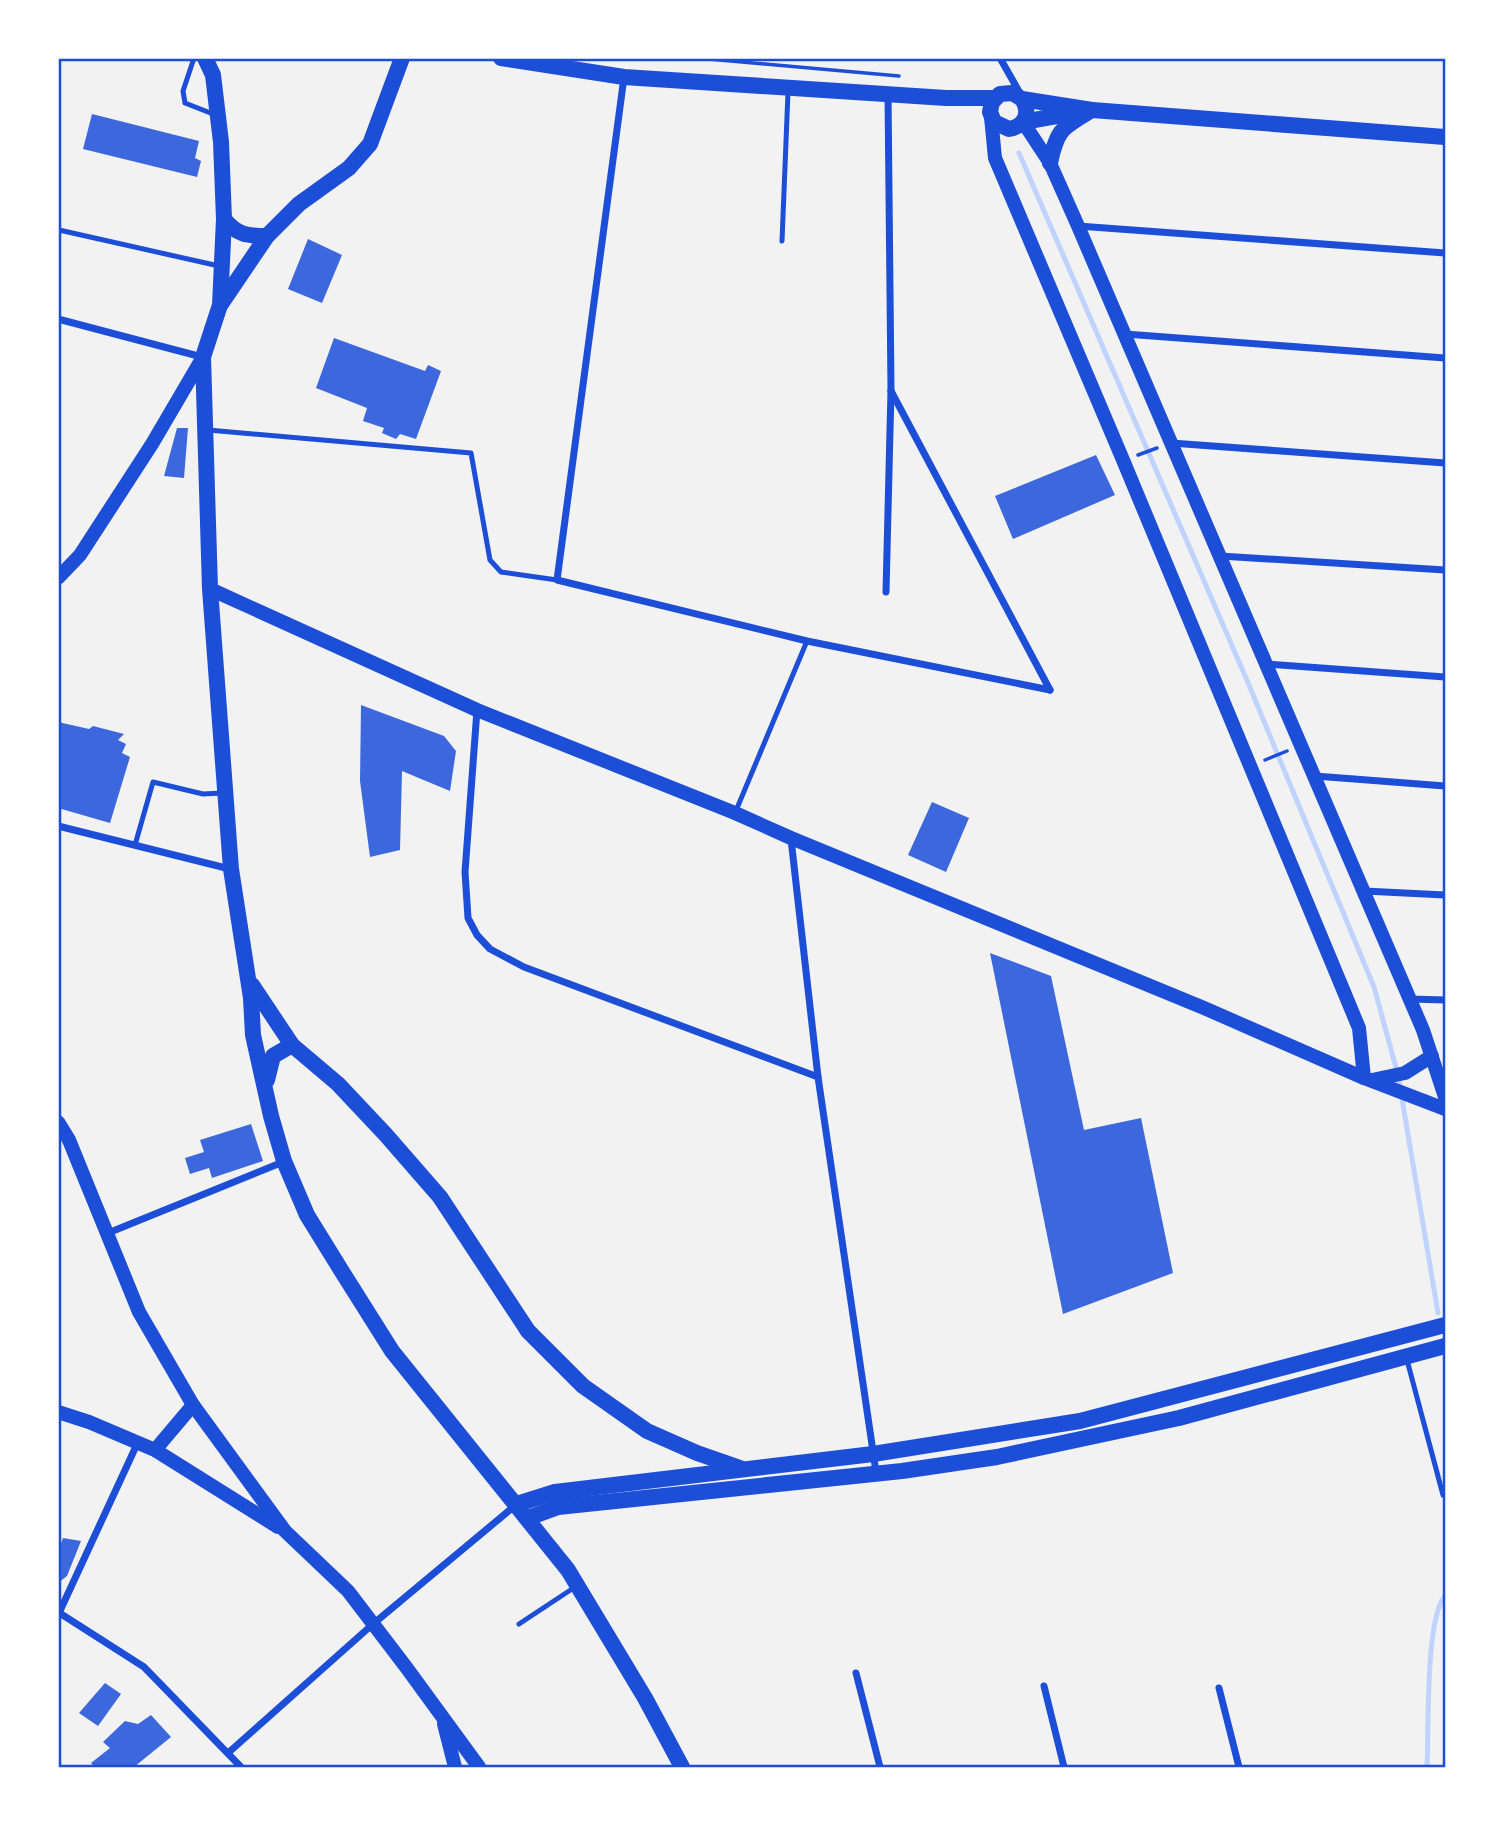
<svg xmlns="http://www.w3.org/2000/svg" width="1503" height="1825" viewBox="0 0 1503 1825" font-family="'Times New Roman',serif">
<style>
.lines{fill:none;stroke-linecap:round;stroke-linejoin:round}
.stream{stroke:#bfd3fe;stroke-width:5}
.building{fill:#3d67dc}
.path{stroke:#1d4ed8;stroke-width:3.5}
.service{stroke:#1d4ed8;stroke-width:5}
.minor{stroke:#1d4ed8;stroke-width:7}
.secondary{stroke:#1d4ed8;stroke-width:14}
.primary{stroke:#1d4ed8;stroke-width:16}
.neatline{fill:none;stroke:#1d4ed8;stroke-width:2.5}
</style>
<rect width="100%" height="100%" fill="#f2f2f2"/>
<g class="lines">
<!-- stream -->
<g class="stream">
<polyline points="1019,153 1246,678 1374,987 1398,1075 1438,1313"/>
<path d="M1427,1767c2,-35 -2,-149 18,-171"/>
</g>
</g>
<!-- building -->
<g class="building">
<polygon points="92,114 199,141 195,158 201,161 197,177 83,149"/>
<polygon points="308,239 342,255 322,303 288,289"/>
<polygon points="334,338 425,371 428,365 441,371 416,439 400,434 396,439 382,433 384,428 363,421 367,408 316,388"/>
<polygon points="177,428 188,428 184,478 164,476"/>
<polygon points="1096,455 1115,495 1013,539 995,496"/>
<polygon points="361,705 444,736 456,751 450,791 402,771 400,850 370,857 360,781"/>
<polygon points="58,722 89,729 93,726 124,734 118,740 126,744 122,753 130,757 110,823 58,808"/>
<polygon points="932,802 969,818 946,872 908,855"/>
<polygon points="990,953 1051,976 1084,1130 1141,1118 1173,1273 1063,1314"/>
<polygon points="251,1124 263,1161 212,1178 209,1168 190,1174 185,1158 204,1152 200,1140"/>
<polygon points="63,1538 81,1541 67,1576 58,1583 58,1551"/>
<polygon points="105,1683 121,1694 98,1726 79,1713"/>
<polygon points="151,1715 171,1737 134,1767 94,1767 91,1763 110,1748 103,1742 125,1721 138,1724"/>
</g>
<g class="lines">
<!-- path -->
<g class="path">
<polyline points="697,58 899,76"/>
<polyline points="1138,455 1157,448"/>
<polyline points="1265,760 1287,751"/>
</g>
<!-- service -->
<g class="service">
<polyline points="194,58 183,91 185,103 213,114"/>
<polyline points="59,230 219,266"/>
<polyline points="782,241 788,92"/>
<polyline points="208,430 471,453 490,560 501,572 557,580"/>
<polyline points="735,813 807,641"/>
<polyline points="135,845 153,782 203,794 222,793"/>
<polyline points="1407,1360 1443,1495"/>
<polyline points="519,1624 575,1587"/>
</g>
<!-- minor -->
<g class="minor">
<polyline points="1000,58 1021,95"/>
<polyline points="624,77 557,580 807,641 1050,690"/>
<polyline points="1078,226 1445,253"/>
<polyline points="58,319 202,357"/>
<polyline points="1125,334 1445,358"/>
<polyline points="891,391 1050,690"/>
<polyline points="1171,443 1445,463"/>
<polyline points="1220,556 1445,570"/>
<polyline points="886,592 891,390 888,94"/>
<polyline points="1266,664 1445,677"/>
<polyline points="477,710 465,872 468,918 477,935 490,949 524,967 818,1077"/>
<polyline points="1315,776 1445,786"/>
<polyline points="58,826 230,869"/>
<polyline points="791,839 818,1077 876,1472"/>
<polyline points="1364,891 1445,895"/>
<polyline points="1410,999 1445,1000"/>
<polyline points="108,1233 283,1162"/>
<polyline points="58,1612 144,1667 241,1767"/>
<polyline points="59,1613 138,1442"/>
<polyline points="856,1673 880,1767"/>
<polyline points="1044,1686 1064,1767"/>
<polyline points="1219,1688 1239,1767"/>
<polyline points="228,1753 373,1624 517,1504"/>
</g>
<!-- secondary -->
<g class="secondary">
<polyline points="991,117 995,158 1123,460 1359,1028 1364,1078"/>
<polyline points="1023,122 1050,163 1078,226 1423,1030 1445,1097"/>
<polyline points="58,578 80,555 152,444 203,357"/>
<polyline points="210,589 477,710 735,813 791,838 1204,1008 1364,1078 1445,1109"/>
<polyline points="1372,1080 1405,1073 1432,1056"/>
<polyline points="58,1122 69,1140 139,1312 193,1405 285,1531 348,1591 406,1667 479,1767"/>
<polyline points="58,1412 89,1422 155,1450 278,1527"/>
<polyline points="155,1450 193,1405"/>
<polyline points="444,1724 455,1767"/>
</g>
<!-- primary -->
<g class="primary">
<polyline points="205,58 213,75 221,142 224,219 220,305 203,357 210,589 231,869 251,998 253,1035 271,1116 284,1161 307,1215 341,1270 392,1351 568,1570 645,1698 682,1767"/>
<polyline points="501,58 624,77 946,98 995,98"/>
<path d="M1022,99c9,14 3,27 -13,30l-15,-7 -4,-10 2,-10 8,-8 12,-1 10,6 70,11 353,27"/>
<polyline points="1023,122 1079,112"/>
<path d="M1050,163c7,-34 12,-35 42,-53"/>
<path d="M224,219c13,16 23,17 43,17"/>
<polyline points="221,304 267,236 299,204 349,168 370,144 402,58"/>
<polyline points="252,985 292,1045 338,1084 386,1135 440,1197 528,1331 583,1386 647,1431 697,1453 740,1468"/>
<polyline points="267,1080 273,1056 292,1045"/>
<polyline points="517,1504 555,1492 873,1454 1080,1421 1445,1325"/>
<polyline points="528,1518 558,1507 902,1471 997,1457 1179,1418 1445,1346"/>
</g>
</g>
<!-- border -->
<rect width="1503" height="1825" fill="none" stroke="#ffffff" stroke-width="119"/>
<rect x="60" y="60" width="1384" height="1706" class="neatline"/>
</svg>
